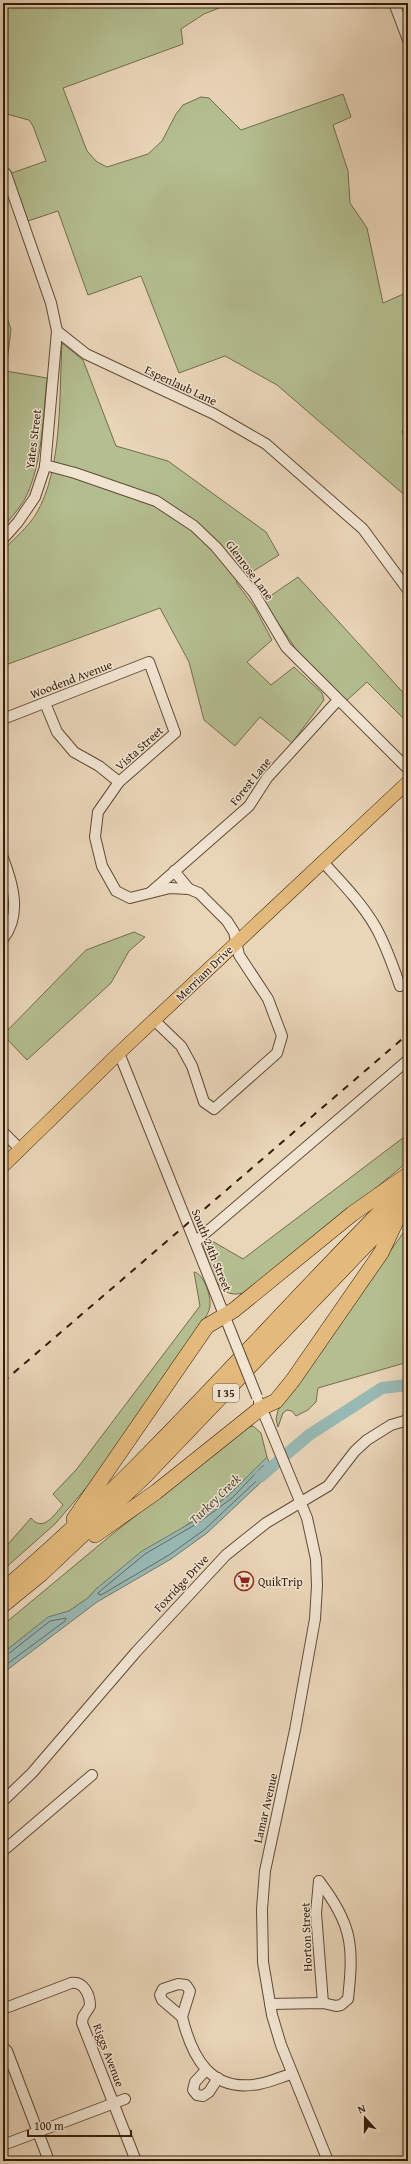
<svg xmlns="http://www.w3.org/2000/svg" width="411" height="2164" viewBox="0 0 411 2164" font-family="'Gentium Book Plus',serif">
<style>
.green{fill:#b4be90;stroke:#746d4c}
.water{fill:#98b8b3;stroke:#707a6f}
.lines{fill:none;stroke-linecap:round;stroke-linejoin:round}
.shore{stroke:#666a5e;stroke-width:1}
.river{stroke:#98b8b3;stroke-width:12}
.minor-casing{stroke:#604a35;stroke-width:12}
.major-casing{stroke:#331c09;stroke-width:14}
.highway-casing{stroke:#331c09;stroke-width:16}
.minor{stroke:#f1e4d1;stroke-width:10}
.major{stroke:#e4ba7c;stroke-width:13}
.highway{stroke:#e4ba7c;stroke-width:15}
.rail{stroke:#331c09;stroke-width:2;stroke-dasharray:7 7;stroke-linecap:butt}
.minor-bridge-casing{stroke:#604a35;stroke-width:12;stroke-linecap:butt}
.minor-bridge{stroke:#f1e4d1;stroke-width:10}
.labels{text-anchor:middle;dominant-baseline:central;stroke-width:3;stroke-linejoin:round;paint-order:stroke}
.shield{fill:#f1e4d1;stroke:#6c5845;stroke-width:1}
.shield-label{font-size:11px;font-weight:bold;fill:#331c09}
.street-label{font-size:12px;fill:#331c09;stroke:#f1e4d1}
.poi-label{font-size:12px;fill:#331c09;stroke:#f1e4d1;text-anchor:start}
.water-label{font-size:13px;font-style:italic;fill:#514b3c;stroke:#f1e4d1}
</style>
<rect width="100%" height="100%" fill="#e9d5b8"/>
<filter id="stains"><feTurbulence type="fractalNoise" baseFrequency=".005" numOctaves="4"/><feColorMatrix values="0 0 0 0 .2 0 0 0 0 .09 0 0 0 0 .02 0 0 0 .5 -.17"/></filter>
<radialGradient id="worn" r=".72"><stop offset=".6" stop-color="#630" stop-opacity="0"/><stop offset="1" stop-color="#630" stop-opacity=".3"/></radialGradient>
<!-- green -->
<g class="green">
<polygon points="3,3 232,3 204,14 181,29 183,44 63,88 87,151 97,162 107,167 148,154 162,141 176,114 183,105 201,97 209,98 241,130 343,94 351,117 333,125 348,171 350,203 367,228 383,303 408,292 408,428 402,431 408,447 408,498 277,385 225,356 179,373 141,276 88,295 58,211 25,222 9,174 46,161 33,126 29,120 3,113 3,43 5,17"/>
<path d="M3,306l8,23 -5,42 41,7c-4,37 -4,77 -18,112 -5,14 -17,26 -26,38z"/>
<path d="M62,343l21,17 33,86 52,15 98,71 13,23 -43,27 19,26 17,32 -25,22 24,23 23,-18 28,26 2,7 -32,43 -32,-26 -25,29 -31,-26 -15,-58 -29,-54 -157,58v-116c11,-11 25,-23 33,-36 27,-45 23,-120 26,-171z"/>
<polygon points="298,577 408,698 408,723 367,682 345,702 300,655 263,601"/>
<polygon points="134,932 145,937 129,951 111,983 27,1060 3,1035 86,950"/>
<path d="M408,1134v27l-9,8 -150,122c-33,14 -37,-22 -46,-45l4,-8 36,21z"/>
<polygon points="408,1226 408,1362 318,1388 316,1402 308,1410 296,1416 292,1411 287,1410 283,1413 278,1427 276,1419 278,1410"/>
<path d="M194,1272c9,1 17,23 16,33 0,5 -3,10 -6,15l-111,160 -38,44 -52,46v-20l28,-32c12,15 24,-4 32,-13l-10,-11 23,-24 124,-164z"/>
<polygon points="253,1426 261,1433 267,1457 229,1495 96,1589 88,1598 69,1611 48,1618 3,1653 3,1625 110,1536 248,1427"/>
</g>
<!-- water -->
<polygon class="water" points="267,1457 273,1471 207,1533 171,1559 97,1602 3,1673 3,1653 48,1617 69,1611 88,1598 96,1589 142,1551 196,1520 229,1495"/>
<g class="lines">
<!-- shore -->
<g class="shore">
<polygon points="263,1466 266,1466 267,1471 204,1530 169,1555 101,1595 98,1594 99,1592 145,1554 198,1523 232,1498"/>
<polyline points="3,1655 7,1655 50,1621 66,1618 65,1621 3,1667"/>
</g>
<!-- river -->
<polyline class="river" points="260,1477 309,1435 382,1388 408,1385"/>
<defs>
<g id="minor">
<polyline points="394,3 408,40"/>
<polyline points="3,171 6,174 51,303 57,331 45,467 35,497 18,522 3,539"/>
<polyline points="57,331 86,354 214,414 266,444 363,529 408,590"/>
<polyline points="45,465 75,473 156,501 194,526 216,547 254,593 286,647 408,769"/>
<polyline points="45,703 57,732 74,752 99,766 119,782"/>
<polyline points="3,719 149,662 175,733 119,782 98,812 95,837 102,866 116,891 130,898 170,888 189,889"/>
<path d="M3,858c10,26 19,57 0,81"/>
<path d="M323,862c18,20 38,40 52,64 11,19 18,40 25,60"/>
<polyline points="151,892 249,806 267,778 338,700"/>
<polyline points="154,1020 181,1046 192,1066 204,1102 214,1109 277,1053 282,1036 268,999 239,955 234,932 227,921 199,893 189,889 174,871"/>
<polyline points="119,1053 231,1332"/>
<polyline points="3,1132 20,1149"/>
<polyline points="195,1242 408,1060"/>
<polyline points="259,1402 307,1518 316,1559 317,1586 315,1619 295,1730 265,1871 262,1909 263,1962 272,2015 281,2045 328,2161"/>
<polyline points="3,1801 32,1773 136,1652 226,1555 266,1523 328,1486 355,1451 367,1440 391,1425 408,1420"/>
<polyline points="3,1851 92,1775"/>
<polyline points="319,1881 316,1913 323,2003"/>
<polygon points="178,1984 186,1985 190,1991 182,2017 162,2000 160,1995 163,1989"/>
<path d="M270,2004l53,-1 13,3 5,-1 7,-6c6,-54 4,-75 -29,-118"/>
<path d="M3,2009l68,-26c13,-2 19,12 19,23l-7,11 -1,6 54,138"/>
<path d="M182,2017c10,40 28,76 77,67 11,-2 22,-7 32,-10"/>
<polyline points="3,2047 7,2051 49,2161"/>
<polyline points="206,2070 195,2082 193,2090 197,2095 203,2096 209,2092 218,2078"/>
<polyline points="3,2145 125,2099"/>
</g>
<polyline id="major" points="3,1166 119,1053 408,782"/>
<g id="highway">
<polyline points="74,1519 207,1326 234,1310 352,1214 406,1176"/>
<polyline points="95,1535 156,1492 261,1408 276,1401 293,1380 381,1253 398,1217"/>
<path d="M3,1590c147,-124 269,-272 405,-406"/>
<polyline points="3,1605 41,1574 143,1478 408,1201"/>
</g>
</defs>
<!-- minor casing -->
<use href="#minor" class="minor-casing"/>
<!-- major casing -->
<use href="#major" class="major-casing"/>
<!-- highway casing -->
<use href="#highway" class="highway-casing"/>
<!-- minor -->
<use href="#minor" class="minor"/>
<!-- major -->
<use href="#major" class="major"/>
<!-- highway -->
<use href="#highway" class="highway"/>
<!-- rail -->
<polyline class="rail" points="3,1382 408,1034"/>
<defs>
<polyline id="minor-bridge" points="231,1332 257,1397"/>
</defs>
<!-- minor-bridge casing -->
<use href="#minor-bridge" class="minor-bridge-casing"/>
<!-- minor-bridge -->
<use href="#minor-bridge" class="minor-bridge"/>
</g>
<!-- icons -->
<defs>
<symbol id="supermarket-ring" viewBox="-11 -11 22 22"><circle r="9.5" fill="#f1e4d1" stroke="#8f2418" stroke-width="1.5"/><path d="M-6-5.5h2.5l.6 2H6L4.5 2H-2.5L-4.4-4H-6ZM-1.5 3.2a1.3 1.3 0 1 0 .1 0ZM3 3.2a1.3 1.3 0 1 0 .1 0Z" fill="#8f2418"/></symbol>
</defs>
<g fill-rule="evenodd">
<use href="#supermarket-ring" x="233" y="1570" width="22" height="22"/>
</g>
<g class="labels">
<!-- shield labels -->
<rect class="shield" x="213" y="1384" width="26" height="18" rx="3"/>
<g class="shield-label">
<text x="226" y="1393">I 35</text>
</g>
<!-- street labels -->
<g class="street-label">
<text transform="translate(181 385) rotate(25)">Espenlaub Lane</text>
<text transform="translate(33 439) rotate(-83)">Yates Street</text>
<text transform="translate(250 570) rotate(53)">Glenrose Lane</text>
<text transform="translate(71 679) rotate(-21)">Woodend Avenue</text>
<text transform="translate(139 748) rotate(-42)">Vista Street</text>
<text transform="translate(250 781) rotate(-51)">Forest Lane</text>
<text transform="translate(204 973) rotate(-44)">Merriam Drive</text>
<text transform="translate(212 1250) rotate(68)">South 24th Street</text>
<text transform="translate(181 1583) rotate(-47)">Foxridge Drive</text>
<text transform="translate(265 1808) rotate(-77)">Lamar Avenue</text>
<text transform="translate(306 1937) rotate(-92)">Horton Street</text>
<text transform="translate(109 2055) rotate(69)">Riggs Avenue</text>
</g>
<!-- poi labels -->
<g class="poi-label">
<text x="258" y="1581">QuikTrip</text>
</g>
<!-- water labels -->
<g class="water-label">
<text transform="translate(215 1499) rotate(-44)">Turkey Creek</text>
</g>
</g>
<!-- margin -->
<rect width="411" height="2164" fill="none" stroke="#e9d5b8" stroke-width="16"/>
<rect x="4" y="4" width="403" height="2156" fill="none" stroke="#331c09" stroke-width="2"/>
<rect x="8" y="8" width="395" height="2148" fill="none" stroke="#331c09"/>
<!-- north arrow -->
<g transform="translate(365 2118) rotate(339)" stroke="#f1e4d1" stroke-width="3" paint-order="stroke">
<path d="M0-3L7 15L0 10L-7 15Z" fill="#331c09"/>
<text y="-6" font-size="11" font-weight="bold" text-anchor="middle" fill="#331c09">N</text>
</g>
<!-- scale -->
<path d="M28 2130v6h103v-6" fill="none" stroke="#331c09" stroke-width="2"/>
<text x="34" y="2130" font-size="12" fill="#331c09" stroke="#f1e4d1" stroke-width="3" paint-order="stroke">100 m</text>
<rect width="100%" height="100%" filter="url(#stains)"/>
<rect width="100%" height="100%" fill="url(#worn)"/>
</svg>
